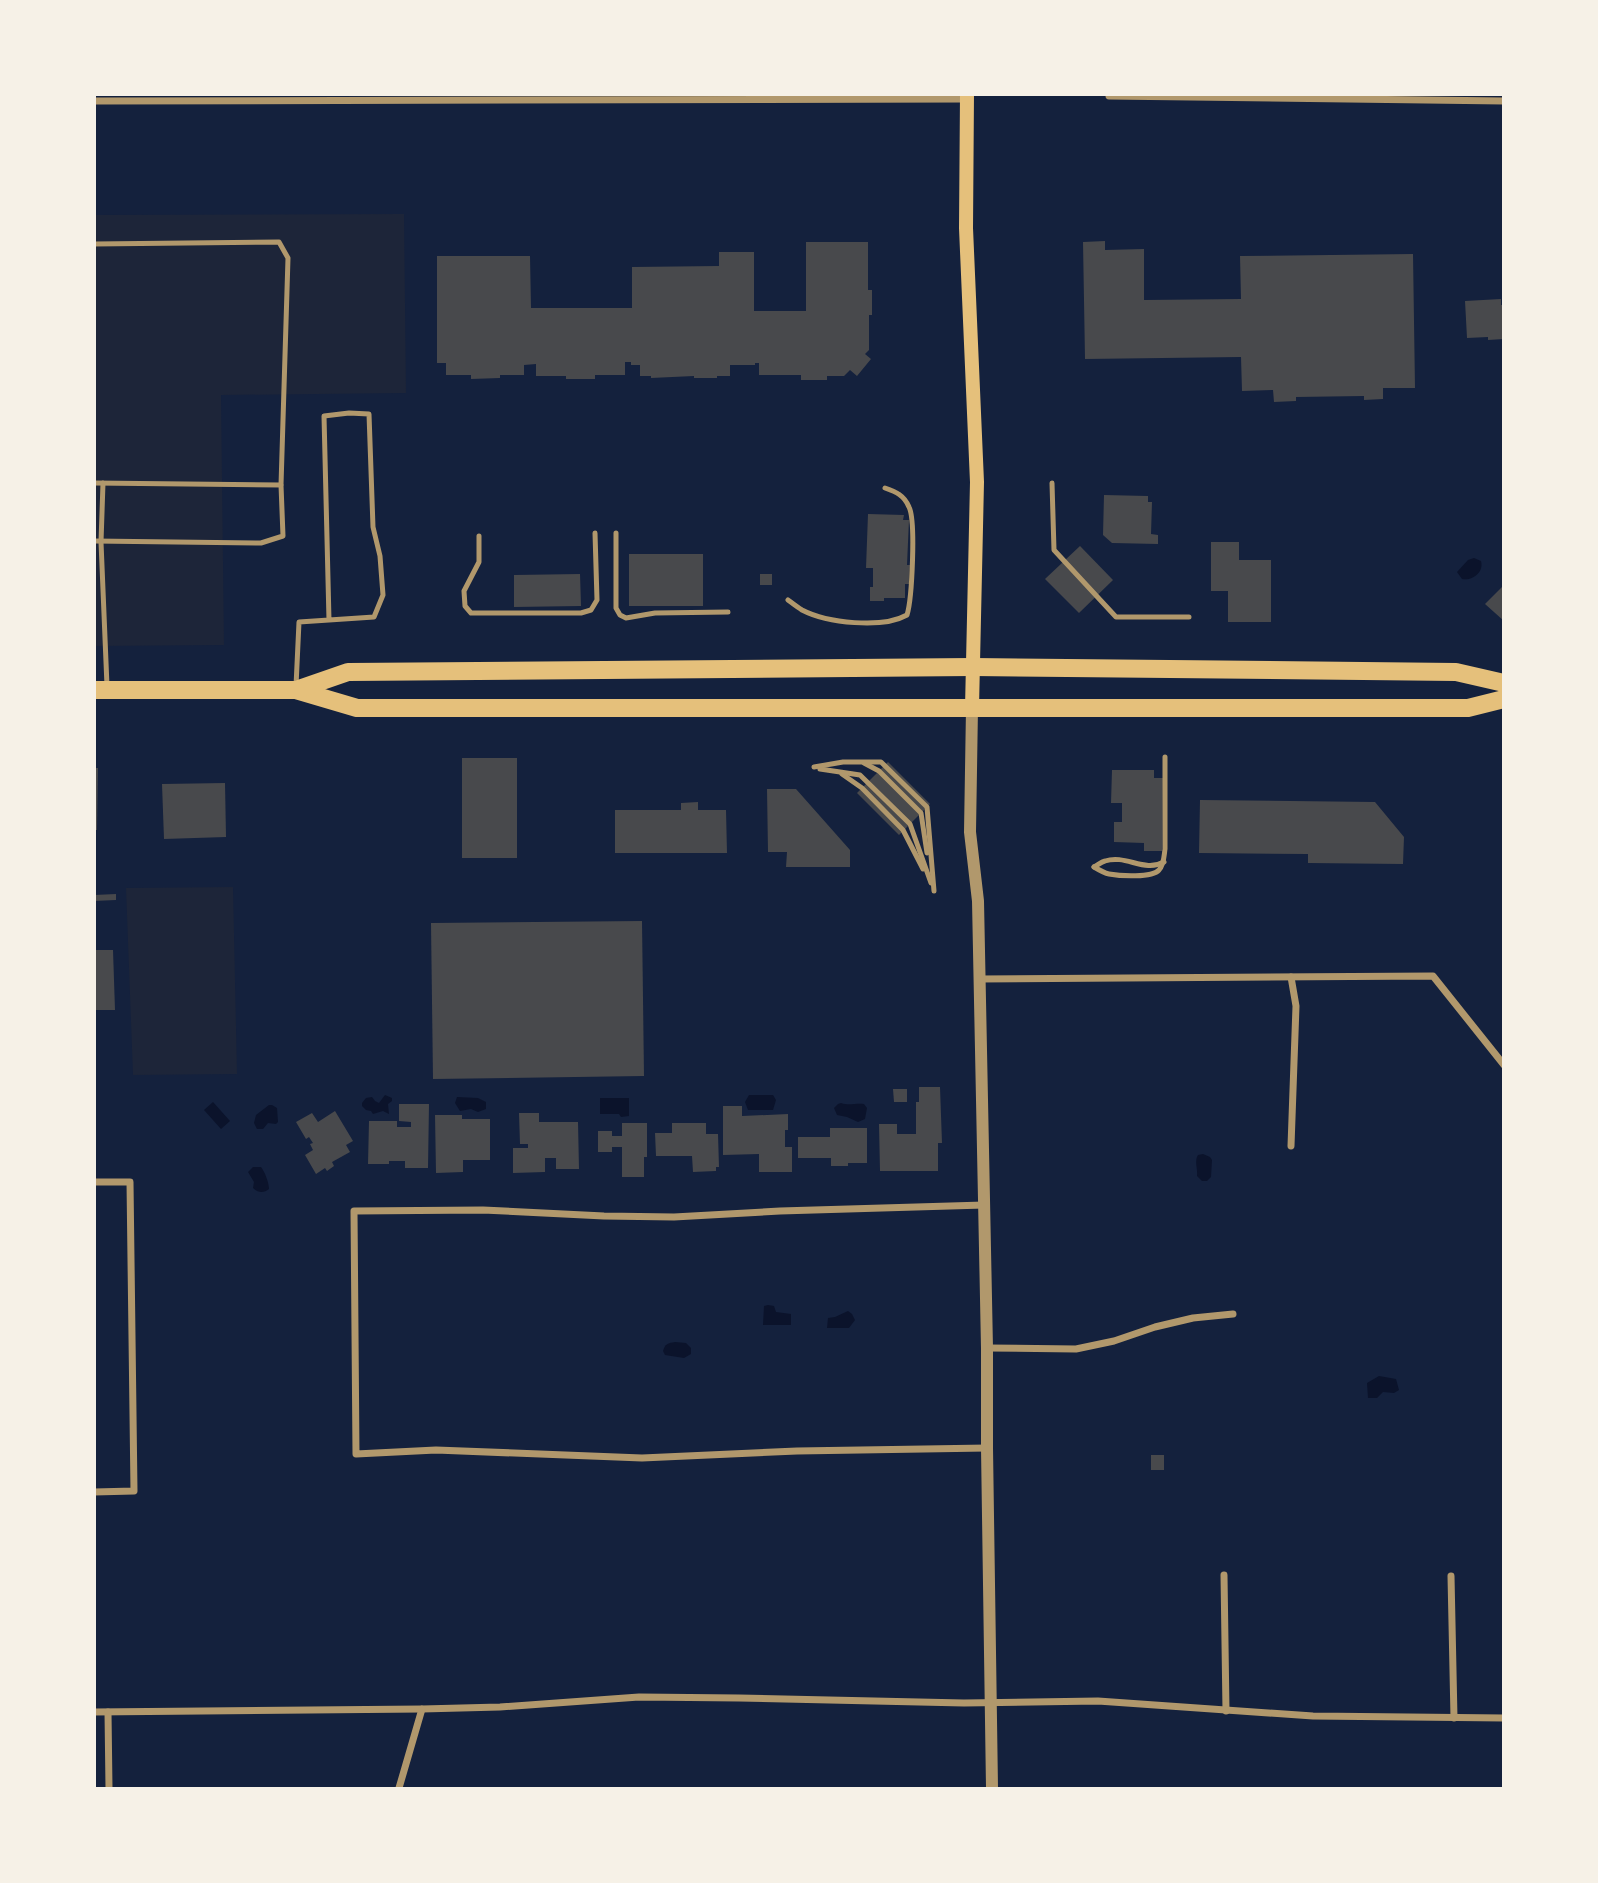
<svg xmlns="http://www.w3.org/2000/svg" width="1598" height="1883" viewBox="0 0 1598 1883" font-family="Montserrat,sans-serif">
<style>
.green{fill:#1d2539}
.water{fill:#0b132b}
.building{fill:#48494c}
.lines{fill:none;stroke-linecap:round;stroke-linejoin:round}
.service{stroke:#b1986c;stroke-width:5}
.minor{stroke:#b1986c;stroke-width:7}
.tertiary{stroke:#b1986c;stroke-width:12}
.secondary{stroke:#e5c07b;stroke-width:14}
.primary{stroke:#e5c07b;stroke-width:18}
</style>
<rect width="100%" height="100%" fill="#14213d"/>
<!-- green -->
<g class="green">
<polygon points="404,214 406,393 221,395 224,645 95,646 94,215"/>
<polygon points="233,887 237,1074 133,1075 126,888"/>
</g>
<!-- water -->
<g class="water">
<path d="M1474,558l7,3c3,11 -8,20 -19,18l-5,-7 11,-12z"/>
<polygon points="385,1095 392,1098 392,1101 388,1104 389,1114 383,1111 373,1114 371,1111 366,1110 362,1106 362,1103 366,1098 372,1097 375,1101 379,1103"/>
<polygon points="749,1095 773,1095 776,1100 773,1110 748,1110 745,1102"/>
<polygon points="457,1097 478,1098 486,1102 486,1109 478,1112 471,1109 460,1111 455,1103"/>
<polygon points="600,1098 629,1098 629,1116 621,1117 619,1114 600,1114"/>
<polygon points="213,1102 230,1121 221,1129 204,1110"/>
<path d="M841,1103c8,3 14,0 23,1l3,4 -2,11 -7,3 -11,-5 -10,-2 -3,-7 4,-4z"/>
<polygon points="269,1105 272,1105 277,1108 278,1122 276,1124 268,1123 263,1129 257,1129 254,1123 256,1115"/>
<path d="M1203,1154l7,3 2,3 -1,17 -4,4h-5l-5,-5c1,-7 -3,-15 1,-21z"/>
<path d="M253,1167h8c4,5 8,16 8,22 -5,4 -11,4 -16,-1l1,-6 -6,-10z"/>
<polygon points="768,1305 774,1306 776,1312 791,1314 791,1325 763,1325 764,1306"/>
<polygon points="848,1311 852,1314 855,1320 849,1328 827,1328 828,1318 835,1317"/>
<path d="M675,1342l11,1 5,5v6l-7,4 -19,-3 -2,-4c2,-7 5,-8 12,-9z"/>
<polygon points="1379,1376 1396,1379 1399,1390 1394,1393 1383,1392 1377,1398 1368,1398 1367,1383"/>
</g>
<!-- building -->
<g class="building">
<polygon points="1105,241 1105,250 1144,249 1144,300 1241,299 1240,256 1413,254 1415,388 1383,388 1383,399 1364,400 1364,396 1296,397 1296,401 1274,402 1273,390 1242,391 1241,357 1085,359 1083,242"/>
<polygon points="806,242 868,242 868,290 872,290 872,315 869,315 869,350 865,354 871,359 857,376 850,370 844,376 827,376 827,380 801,380 801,375 759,375 759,363 755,363 755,365 730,365 730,376 717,376 717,378 694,378 694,376 651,378 651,376 640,376 640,365 631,365 631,362 625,362 625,375 595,375 595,379 566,379 566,376 536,376 536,364 524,365 524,375 500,375 500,378 471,379 471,375 446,375 446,363 437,363 437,256 530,256 531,308 632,308 632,267 719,266 719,252 754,252 754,311 806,311"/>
<polygon points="1501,299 1501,305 1503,305 1504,316 1502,316 1502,320 1504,320 1504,339 1488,340 1488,337 1467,338 1465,301"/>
<polygon points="1104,495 1148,496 1148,502 1152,502 1151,534 1158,535 1158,544 1112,543 1103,535"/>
<polygon points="868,514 904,515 903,520 909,520 907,565 910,565 909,584 905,584 905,598 884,598 884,601 870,601 870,587 873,587 873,568 866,568"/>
<polygon points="1211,542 1239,542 1239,560 1271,560 1271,622 1228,622 1228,591 1211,591"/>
<polygon points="1080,546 1113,580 1079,613 1045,579"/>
<rect x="629" y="554" width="74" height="52"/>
<polygon points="580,574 581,606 514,607 514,575"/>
<rect x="760" y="574" width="12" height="11"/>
<polygon points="1504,585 1504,621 1485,604"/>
<rect x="462" y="758" width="55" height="100"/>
<polygon points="888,762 930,804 899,835 857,793"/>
<polygon points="94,768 98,768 97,830 94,830"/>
<polygon points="1112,770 1154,770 1154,778 1163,778 1162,851 1144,851 1144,843 1114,842 1114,822 1122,822 1122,803 1111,803"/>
<polygon points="225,783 226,837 164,839 162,784"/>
<polygon points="767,789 796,789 850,850 850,867 786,867 787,852 768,852"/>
<polygon points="1200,800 1375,802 1404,837 1403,864 1308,863 1308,854 1199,853"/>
<polygon points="698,802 698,810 726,810 727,853 615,853 615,810 681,810 681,803"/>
<polygon points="116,894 116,900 94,901 94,895"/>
<polygon points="642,921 644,1076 433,1079 431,923"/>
<polygon points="94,950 113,950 115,1010 94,1010"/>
<polygon points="919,1087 940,1087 942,1143 938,1143 938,1171 880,1171 879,1124 897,1124 897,1134 916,1134 916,1102 919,1102"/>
<polygon points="893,1089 907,1089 907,1102 894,1102"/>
<polygon points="399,1104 429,1104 428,1168 405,1168 405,1161 389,1161 389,1164 368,1164 369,1121 397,1121 397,1127 411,1127 411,1122 399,1121"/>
<polygon points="723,1106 742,1106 742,1116 788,1114 788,1130 785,1130 785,1147 792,1147 792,1172 759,1172 759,1154 723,1155"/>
<polygon points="335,1111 353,1141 346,1145 350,1152 332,1162 334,1166 327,1171 325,1168 316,1174 305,1155 313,1150 310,1144 313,1143 309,1137 306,1139 296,1122 312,1113 318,1122"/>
<polygon points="519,1113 539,1113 539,1122 578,1122 579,1169 556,1169 556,1158 545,1158 545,1172 513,1173 513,1148 528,1148 528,1144 520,1144"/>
<polygon points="435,1115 462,1115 462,1119 490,1119 490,1160 463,1160 463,1172 436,1173"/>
<polygon points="622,1123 647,1123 647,1157 644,1157 644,1177 622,1177 622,1147 612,1147 612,1152 598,1152 598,1131 612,1131 612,1136 622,1136"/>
<polygon points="672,1123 706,1123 706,1134 718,1134 719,1167 716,1167 716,1171 693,1172 692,1156 656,1156 655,1133 672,1133"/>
<polygon points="830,1128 867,1128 867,1163 848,1163 848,1166 831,1166 831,1158 798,1158 798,1137 830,1137"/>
<rect x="1151" y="1455" width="13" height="15"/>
</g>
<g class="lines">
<!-- service -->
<g class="service">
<polyline points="94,244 279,242 288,258 281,485"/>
<polyline points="94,483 281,485 283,536 261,543 94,541"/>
<polyline points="103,483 101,542 107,686"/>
<polyline points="1052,483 1054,550 1116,617 1189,617"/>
<polyline points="616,533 616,608 620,615 626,618 655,613 728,612"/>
<polyline points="479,536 479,562 464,591 465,606 471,613 581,613 591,610 597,600 595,533"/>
<path d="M788,600c4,3 9,7 14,10 25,13 80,19 105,5 5,-16 9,-94 2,-108 -5,-12 -13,-15 -24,-19"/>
<polyline points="296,686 299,622 374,617 383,595 380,556 373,527 369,414 349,413 324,416 329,620"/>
<polyline points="864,763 879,771 921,813 927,853"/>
<polyline points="814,767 843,762 881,762 927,807 934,891"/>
<polyline points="820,769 860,775 910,824 931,883"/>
<polyline points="842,774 862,788 903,830 923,869"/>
<path d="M1094,867c5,3 10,6 15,7 11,2 43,4 50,-4 5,-5 5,-14 6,-21v-92"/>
<path d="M1094,867c4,-2 7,-5 11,-6 21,-7 39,12 59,1"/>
</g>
<!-- minor -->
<g class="minor">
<polyline points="1109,94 1109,96 1504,101"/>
<polyline points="94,101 966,99"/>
<polyline points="1291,977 1296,1006 1291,1146"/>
<polyline points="979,979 1433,976 1504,1065"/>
<polyline points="94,1182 130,1182 134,1491 94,1492"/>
<polyline points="984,1205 780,1211 674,1217 604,1216 483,1210 354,1211 356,1454 436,1450 642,1458 797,1451 987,1448"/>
<polyline points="987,1348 1076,1349 1114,1341 1155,1327 1193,1318 1233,1314"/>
<polyline points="1224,1575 1226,1711"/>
<polyline points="1451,1576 1454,1718"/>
<polyline points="94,1712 422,1709 500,1707 639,1697 739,1698 964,1703 1098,1701 1313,1716 1504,1718"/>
<polyline points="108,1712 109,1788"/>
<polyline points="399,1788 422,1709"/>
</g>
<!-- tertiary -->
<polyline class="tertiary" points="972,708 970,832 978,901 987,1348 987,1448 992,1788"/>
<!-- secondary -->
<polyline class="secondary" points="967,94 966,228 977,482 972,708"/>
<!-- primary -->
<g class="primary">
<polyline points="94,690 296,690 357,708 1468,708 1504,699"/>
<polyline points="296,690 348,672 973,667 1456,672 1504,683"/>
</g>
</g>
<!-- border -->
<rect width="1598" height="1883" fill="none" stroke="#f6f1e7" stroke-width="192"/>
</svg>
